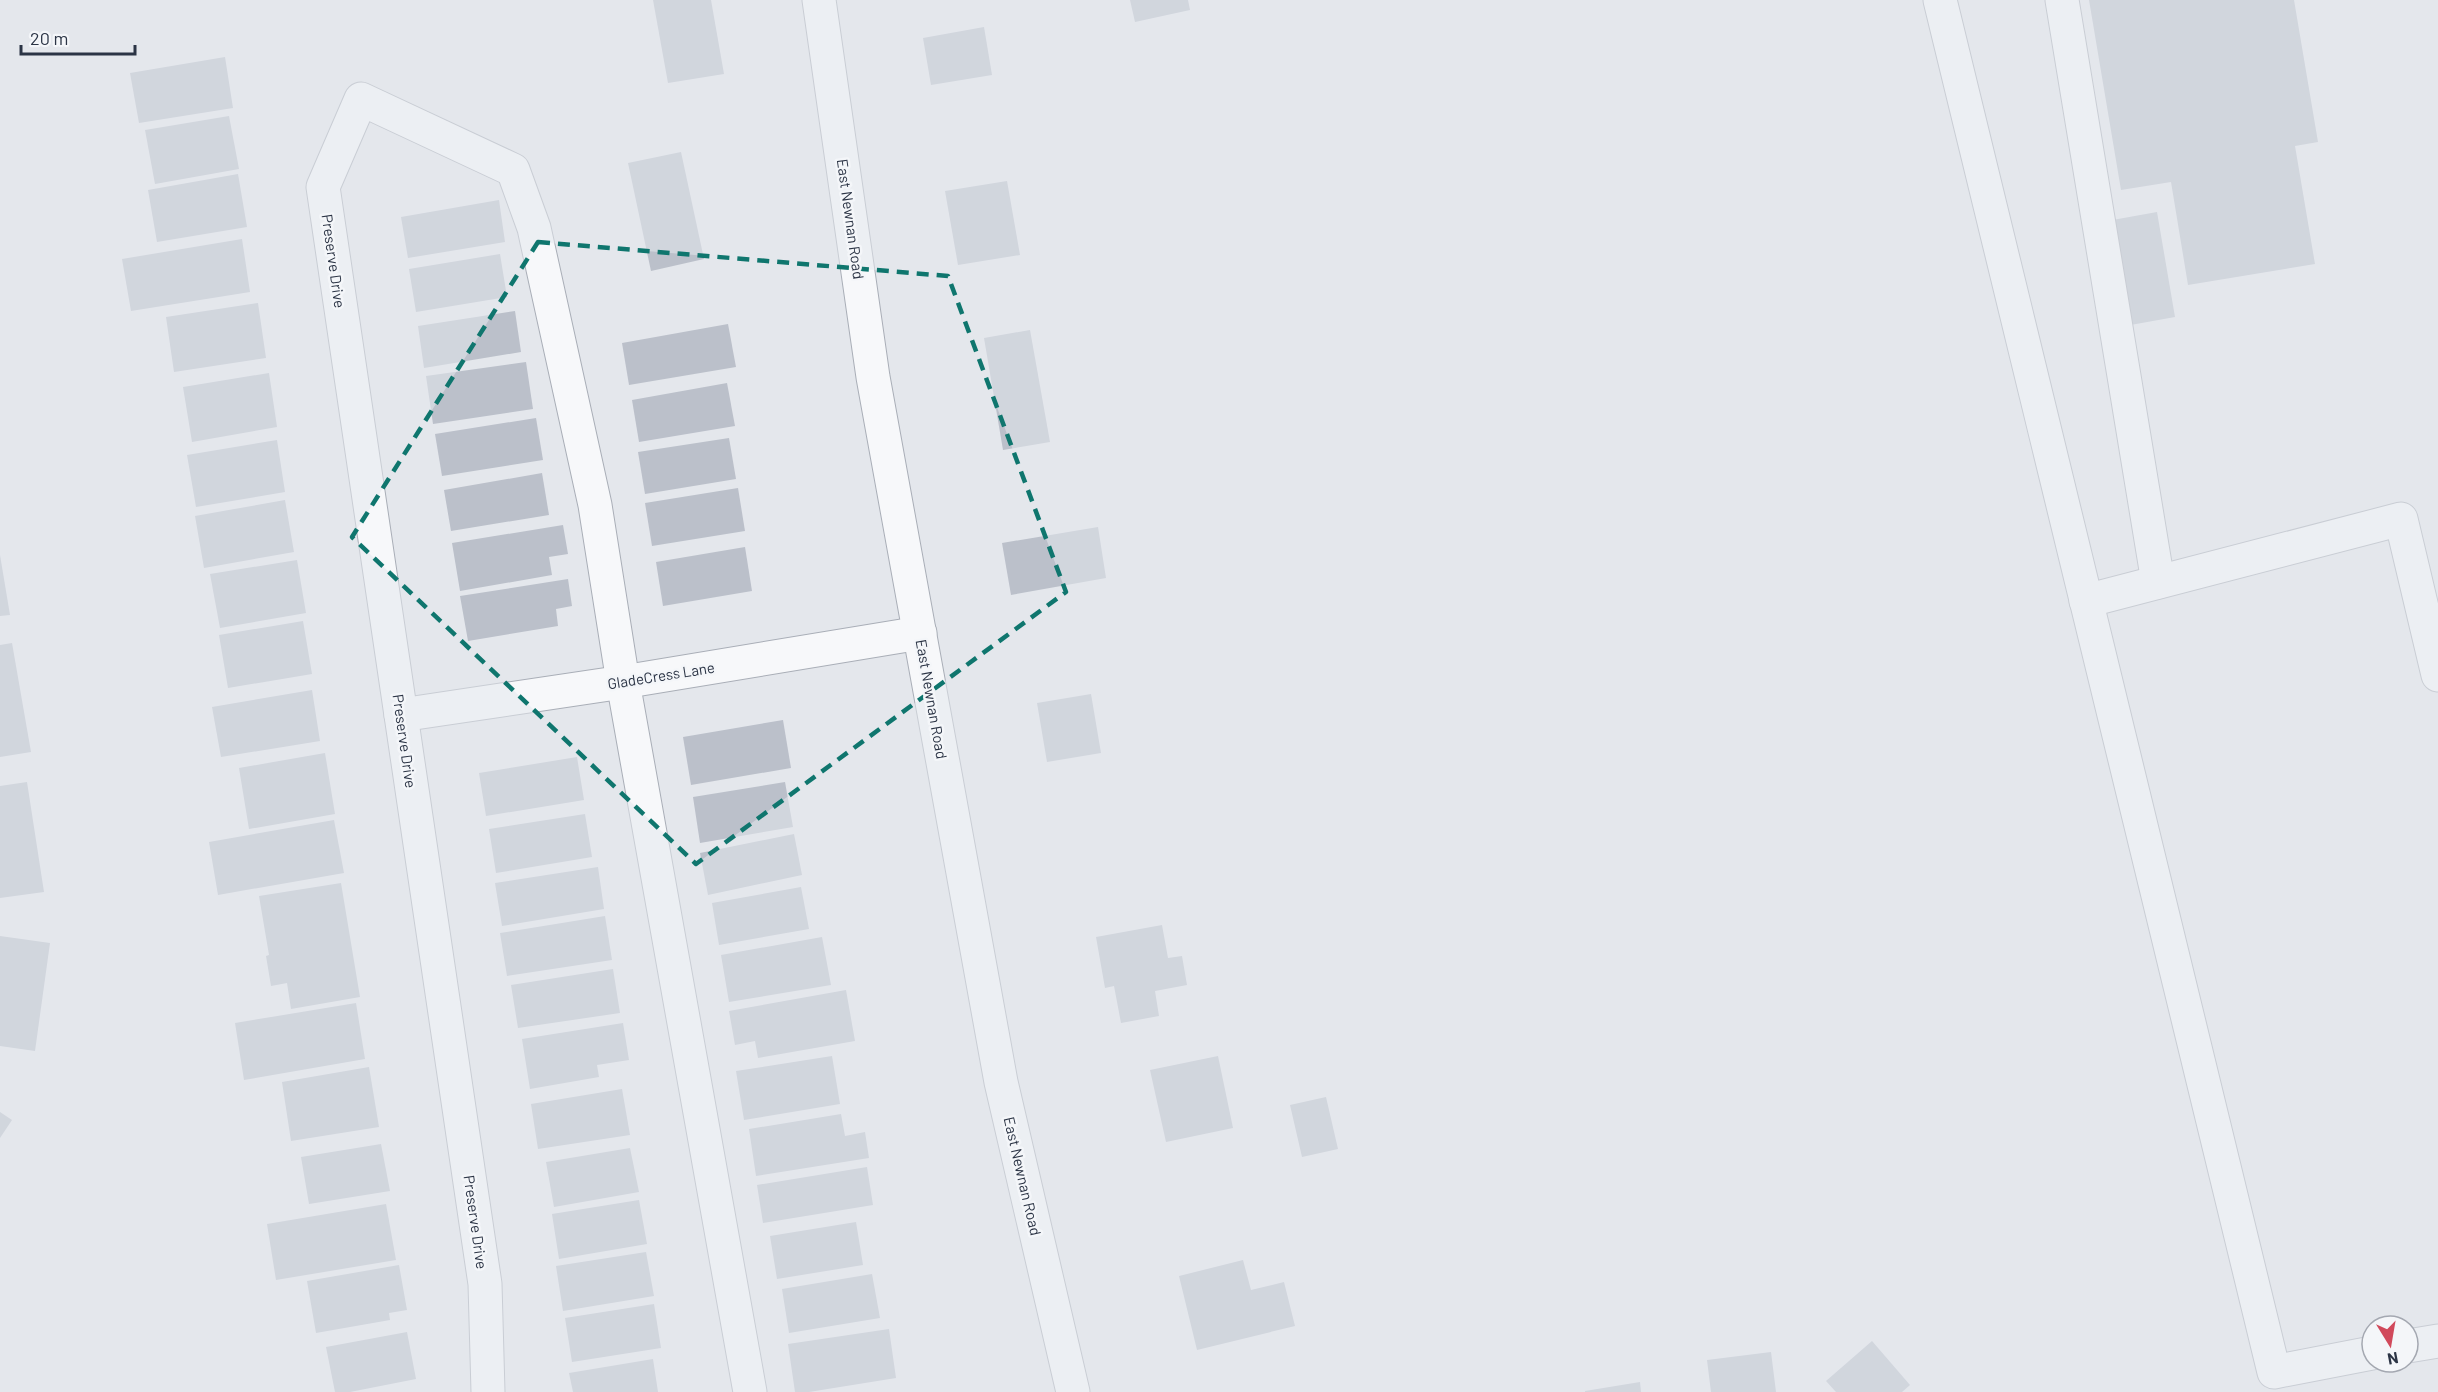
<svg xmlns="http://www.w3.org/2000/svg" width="2438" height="1392" viewBox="0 0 2438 1392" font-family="Barlow,sans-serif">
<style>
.building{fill:#bbc0ca}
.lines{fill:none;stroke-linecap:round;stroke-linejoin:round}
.minor-casing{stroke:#a9aeb7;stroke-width:35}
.minor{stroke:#f7f8fa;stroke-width:33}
.marked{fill:none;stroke:#0f766e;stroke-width:4.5;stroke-dasharray:12 8;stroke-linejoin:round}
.labels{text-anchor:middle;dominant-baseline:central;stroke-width:5;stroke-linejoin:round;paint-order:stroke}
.street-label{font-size:15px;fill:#2b3445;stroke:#f4f6f9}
</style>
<rect width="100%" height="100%" fill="#e4e7ec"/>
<!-- building -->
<g class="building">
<polygon points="653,0 711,0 724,74 668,83"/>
<polygon points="1130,0 1188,0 1190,10 1135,22"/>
<polygon points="2089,0 2294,0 2318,142 2295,146 2315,264 2188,285 2171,182 2121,190"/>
<polygon points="984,27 992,75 931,85 923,38"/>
<polygon points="225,57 233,108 139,123 130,73"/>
<polygon points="229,116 239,169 155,184 145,130"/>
<polygon points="681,152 704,259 651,271 628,163"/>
<polygon points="238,174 247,227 157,242 148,190"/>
<polygon points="1007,181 1020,255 958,265 945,191"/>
<polygon points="499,200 505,242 408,258 401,217"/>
<polygon points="2157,212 2175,317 2125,326 2107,221"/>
<polygon points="242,239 250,292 131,311 122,259"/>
<polygon points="500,254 507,297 416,312 409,269"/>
<polygon points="258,303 266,358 174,372 166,317"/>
<polygon points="515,311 521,352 424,368 418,326"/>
<polygon points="728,324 736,367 629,385 622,343"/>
<polygon points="1030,330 1050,442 1003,450 984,338"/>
<polygon points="526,362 533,409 433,424 426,376"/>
<polygon points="269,373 277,427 192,442 183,387"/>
<polygon points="727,383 735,426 639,442 632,400"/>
<polygon points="536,418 543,460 442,476 435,434"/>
<polygon points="729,438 736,479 645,494 638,452"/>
<polygon points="277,440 285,492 196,507 187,455"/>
<polygon points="542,473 549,515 451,531 444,490"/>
<polygon points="738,488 745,531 652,546 645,503"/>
<polygon points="285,500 294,552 204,568 195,516"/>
<polygon points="563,525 568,554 549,557 552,575 460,591 452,543"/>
<polygon points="1098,527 1106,578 1011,595 1002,543"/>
<polygon points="745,547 752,591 663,606 656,562"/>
<polygon points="0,555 10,615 0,616"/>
<polygon points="297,560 306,613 220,628 210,574"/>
<polygon points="568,579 572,606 556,609 558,626 468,641 460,596"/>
<polygon points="303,621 312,674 228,688 219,635"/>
<polygon points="12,643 31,752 0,757 0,645"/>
<polygon points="312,690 320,741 221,757 212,707"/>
<polygon points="1091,694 1101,753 1047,762 1037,703"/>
<polygon points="783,720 791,768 691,785 683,737"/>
<polygon points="325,753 335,814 249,829 239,768"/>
<polygon points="577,757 584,800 486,816 479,773"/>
<polygon points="27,782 44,892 0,898 0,786"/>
<polygon points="785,782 793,827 700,843 693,797"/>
<polygon points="585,814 592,857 496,873 489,829"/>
<polygon points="334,820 344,873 218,895 209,842"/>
<polygon points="794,834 802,875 708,895 700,853"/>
<polygon points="598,867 604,909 502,926 495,883"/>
<polygon points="341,883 360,997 291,1009 287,983 271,986 266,956 269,955 259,896"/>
<polygon points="801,887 809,929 719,945 712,903"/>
<polygon points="605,916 612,960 507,976 500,933"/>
<polygon points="1162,925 1168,958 1182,956 1187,985 1155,991 1159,1016 1121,1023 1114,986 1105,988 1096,937"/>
<polygon points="0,936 50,943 35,1051 0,1046"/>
<polygon points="822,937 831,985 729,1002 721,955"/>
<polygon points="613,969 620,1013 518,1028 511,985"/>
<polygon points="846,990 855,1041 758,1058 755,1041 735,1045 729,1011"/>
<polygon points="356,1003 365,1059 244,1080 235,1023"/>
<polygon points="623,1023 629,1060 597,1065 599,1077 530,1089 522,1039"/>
<polygon points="832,1056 840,1104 744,1120 736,1071"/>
<polygon points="1218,1056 1233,1128 1166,1142 1150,1070"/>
<polygon points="369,1067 379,1127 291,1141 282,1082"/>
<polygon points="622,1089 630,1135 538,1149 531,1104"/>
<polygon points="1326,1097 1338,1149 1302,1157 1290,1105"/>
<polygon points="0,1112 12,1120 0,1138"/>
<polygon points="841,1114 845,1136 865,1132 869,1158 756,1176 749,1129"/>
<polygon points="381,1144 390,1191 309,1204 301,1157"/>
<polygon points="630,1148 639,1192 554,1207 546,1162"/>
<polygon points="867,1167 873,1205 763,1223 757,1185"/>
<polygon points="639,1200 647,1244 559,1259 552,1214"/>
<polygon points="386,1204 396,1260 276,1280 267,1224"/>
<polygon points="856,1222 863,1265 777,1279 770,1236"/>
<polygon points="646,1252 654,1296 563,1311 556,1266"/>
<polygon points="1243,1260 1251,1290 1284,1282 1295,1326 1197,1350 1179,1276"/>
<polygon points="399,1265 407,1310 389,1313 390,1320 316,1333 307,1281"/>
<polygon points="872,1274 880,1318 789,1333 782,1289"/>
<polygon points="654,1304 661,1348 572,1362 565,1318"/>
<polygon points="889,1329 896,1378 809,1392 795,1392 788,1344"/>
<polygon points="407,1332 416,1379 350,1392 335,1392 326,1347"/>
<polygon points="1872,1341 1910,1385 1902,1392 1836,1392 1826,1381"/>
<polygon points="1771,1352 1776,1392 1711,1392 1707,1360"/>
<polygon points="653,1359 658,1392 573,1392 569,1373"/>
<polygon points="1640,1382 1641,1392 1585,1392 1585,1391"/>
</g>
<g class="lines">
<defs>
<g id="minor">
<polyline points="819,0 873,377 1001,1082 1073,1392"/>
<polyline points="1940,0 2274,1372 2372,1353"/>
<polyline points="2062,0 2158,582"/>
<polyline points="2086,601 2401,519 2438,675"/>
<polyline points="401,715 623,682 920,633"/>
<polyline points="2408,1346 2438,1341"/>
<polyline points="488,1392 485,1284 323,187 361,99 513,170 534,228 595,505 623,682 750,1392"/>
</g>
</defs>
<!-- minor casing -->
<use href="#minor" class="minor-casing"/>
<!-- minor -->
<use href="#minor" class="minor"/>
</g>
<!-- marked area -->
<path d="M0 0H2438V1392H0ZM538,242l410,34 118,316 -370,272 -344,-327z" fill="#e4e7ec" fill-opacity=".55" fill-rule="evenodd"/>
<path class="marked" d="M538,242l410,34 118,316 -370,272 -344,-327z"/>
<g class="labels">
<!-- street labels -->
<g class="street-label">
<text transform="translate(851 219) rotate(82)">East Newnan Road</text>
<text transform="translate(334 261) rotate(82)">Preserve Drive</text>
<text transform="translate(661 675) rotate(-9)">GladeCress Lane</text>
<text transform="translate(932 699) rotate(80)">East Newnan Road</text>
<text transform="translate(405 741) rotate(82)">Preserve Drive</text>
<text transform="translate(1023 1176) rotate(77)">East Newnan Road</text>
<text transform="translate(476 1222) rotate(82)">Preserve Drive</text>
</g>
</g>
<!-- north arrow -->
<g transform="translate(2390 1344) rotate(169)"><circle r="28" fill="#f4f6f9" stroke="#a4a8b1" stroke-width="1.5"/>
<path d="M0-4.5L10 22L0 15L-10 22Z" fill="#d1495b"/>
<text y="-9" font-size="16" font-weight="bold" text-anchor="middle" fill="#2b3445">N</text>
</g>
<!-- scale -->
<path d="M21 45v9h114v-9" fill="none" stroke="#2b3445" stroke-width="3"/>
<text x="30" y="45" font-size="18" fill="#2b3445" stroke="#f4f6f9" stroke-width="4.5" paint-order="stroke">20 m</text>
</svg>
